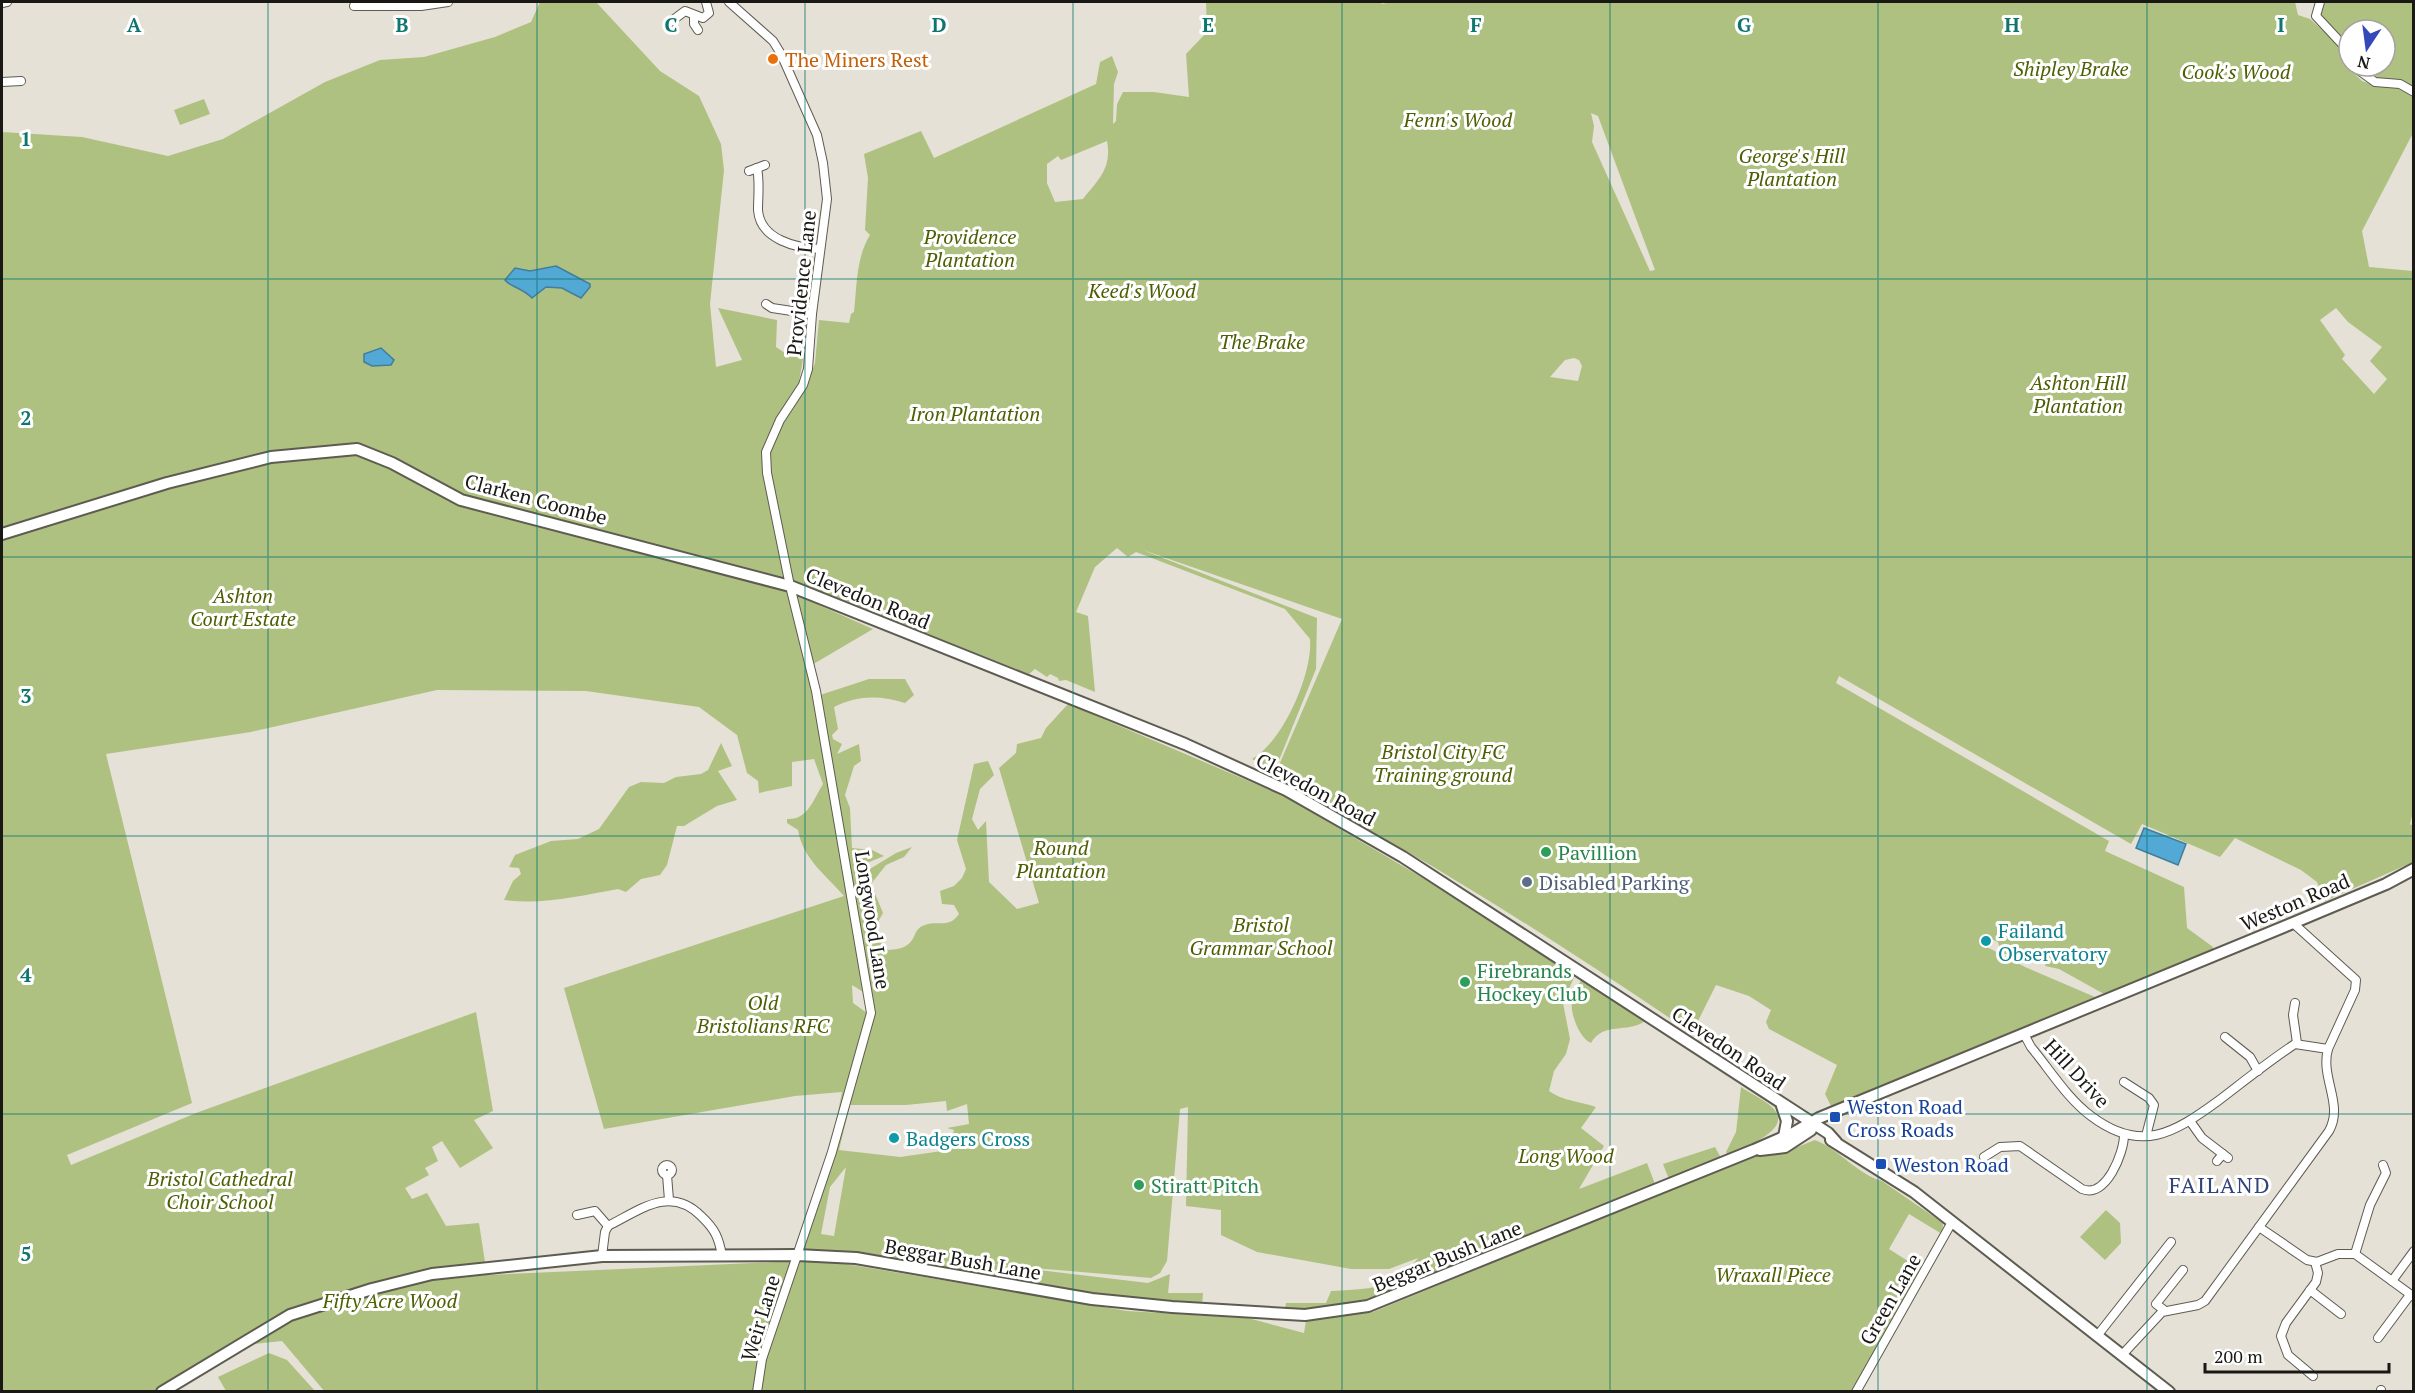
<svg xmlns="http://www.w3.org/2000/svg" width="2415" height="1393" viewBox="0 0 2415 1393" font-family="'PT Serif',serif">
<style>
.green{fill:#aec180;fill-rule:evenodd}
.water{fill:#53a9d5;stroke:#427e9b;stroke-width:1.5}
.lines{fill:none;stroke-linecap:round;stroke-linejoin:round}
.minor-casing{stroke:#5e5b51;stroke-width:10}
.major-casing{stroke:#5e5b51;stroke-width:14}
.minor{stroke:#fff;stroke-width:8}
.major{stroke:#fff;stroke-width:10}
.grid{fill:none;stroke:#0f766e;stroke-width:1.5;stroke-opacity:0.55}
.food-dot{fill:#e8710a;stroke:#fff;stroke-width:2}
.leisure-dot{fill:#2e9e5b;stroke:#fff;stroke-width:2}
.service-dot{fill:#5c6f8a;stroke:#fff;stroke-width:2}
.culture-dot{fill:#0f9aa8;stroke:#fff;stroke-width:2}
.transit-dot{fill:#1a4fb4;stroke:#fff;stroke-width:2}
.labels{text-anchor:middle;dominant-baseline:central;stroke-width:6;stroke-linejoin:round;paint-order:stroke}
.food-label{font-size:20px;fill:#c56008;stroke:#fff;text-anchor:start}
.park-label{font-size:20px;font-style:italic;fill:#4d5f02;stroke:#fff}
.street-label{font-size:20px;fill:#191814;stroke:#fff}
.leisure-label{font-size:20px;fill:#27864d;stroke:#fff;text-anchor:start}
.service-label{font-size:20px;fill:#4e5e75;stroke:#fff;text-anchor:start}
.culture-label{font-size:20px;fill:#0d838f;stroke:#fff;text-anchor:start}
.transit-label{font-size:20px;fill:#164399;stroke:#fff;text-anchor:start}
.quarter-label{font-size:22px;letter-spacing:1.5px;fill:#32427c;stroke:#fff}
.grid-label{font-size:20px;text-anchor:middle;font-weight:bold;fill:#0f766e;stroke:#fff;stroke-width:6;stroke-linejoin:round;paint-order:stroke}
</style>
<rect width="100%" height="100%" fill="#e5e1d6"/>
<!-- green -->
<g class="green">
<path d="M540,2h56l64,69 39,25 22,48 3,26 -14,134 6,63 26,-7 -24,-52 59,12 -1,27 15,10 13,-3 -6,33 9,-3 8,-21 4,-43 30,3 2,-9 3,-2c3,-27 2,-54 16,-77l-5,-5 3,-52 -4,-24 57,-23 13,27 162,-74 4,-22 12,-6 6,16 -4,12 -1,40 3,-3 1,-17 6,-12h31l35,5 -3,-43 21,-22 -1,-30h175l1,2 9,-2h904l3,13 12,4 27,24 10,23 15,15 11,4 22,2 18,9v37l-51,98 7,36 44,4 1,538 -4,15 3,2v36l-88,39 -8,-19 -16,-12 -66,-32 -15,19 -78,-33 -11,20 -292,-168 -3,7 273,158 -4,10 79,36 3,41 26,19v3l-109,44 -45,-25 -14,-3 4,-9 -11,-6 -5,10 -4,-2 -3,4 -25,-11 -3,-10 -13,-6 -6,6 6,4 40,21 70,30 -264,109 -6,-12 12,-29 -68,-36 -3,-7 5,-12 -22,-14 -33,-11 -24,48c-135,-91 -273,-181 -419,-254l69,-160 -202,-70 177,69 -1,51 -43,106 -5,-3 -2,-6 -14,-7c31,-17 61,-86 58,-120l-25,-30 -149,-57 -8,5 -11,-9 -22,19 -19,45 12,4 7,76 -29,-12 -7,1 -1,-3 -8,-4 -3,3 -12,-8 -6,5 -229,-91 -26,-8 2,11 97,43 -63,37 7,30 52,-17h36l9,16 -9,8c-24,-8 -48,-8 -71,4l4,22 -6,6 1,4 9,5 -5,10 22,-10 2,17 -7,5 -9,29 5,13 2,40 20,2 12,6 -27,11 3,8 36,-22 16,-6 -8,10 -18,8 -15,19 12,29 -8,14 5,15 8,8c33,-1 21,-21 37,-25 13,-5 24,4 34,-11l-5,-9 -12,-1 -2,-13 14,-5 8,-8 4,-9 -9,-29 17,-76 14,-3 6,14 -14,14 -8,30 6,11 8,-9 3,61 28,27 22,-6 -40,-135 17,-15 1,-9 24,-6 5,-10 22,-24 216,92 149,88 142,91 -12,28 7,36 -4,15 -12,17 -5,20c14,10 30,10 47,16l-15,21 23,18 -25,43 68,-26 8,21 -289,118 -62,8h-19l1,-7h40l5,-12c37,-2 63,-1 87,-33l-29,11h-38l-94,-17 -36,-17v-25l-35,-4 2,-99 -8,2 -13,152 -7,12 -9,5 -163,-14 160,19 22,-9 -2,19h35l-1,13 -71,-4 -334,-52 31,-89 14,-69 -47,4 -191,33 -40,-141 280,-92c-19,-22 -41,-37 -46,-66l-11,-7v-4c21,1 26,-19 36,-35l-9,-25 -22,3v24l-33,7 -1,-12 -11,-8 -10,-38 -38,-28 -113,-16 -149,-1 -186,42 -145,22 86,349 -125,52 4,10 125,-52 280,-101 17,99 -19,9 19,28 -33,20 -18,-27 -10,6 6,14 -13,7 4,7 -24,13 7,11 15,-6 19,33 33,-3 8,52 335,-15 305,51 121,7 56,15 2,-12 67,-9 383,-157 29,-3 30,-12c25,10 42,34 67,41l61,42 -1,11 -33,-20 -20,35 33,21 -71,121 -1526,1 -43,-51 -28,3 -35,21 -65,26h-152v-1259l80,5 86,19 55,-17 102,-57 55,-22 44,-3 71,-20 36,-15zM1591,113l7,3 57,154 -5,1 -58,-129 2,-16zM1107,141c5,27 -8,38 -24,58l-28,3 -8,-19v-19l11,-8 3,4zM2336,308l12,14 34,25 -12,14 17,18 -13,15 -32,-35 3,-4 -25,-35zM1574,358l5,2 3,6 -4,15 -28,-4 15,-17zM852,985l21,13 1,20 -21,-15zM946,1101l1,10 20,-7 2,20 -22,4 7,2 -5,20 -49,7 -61,-7 11,-45h56zM846,1167l-12,69 -13,-2 9,-47z"/>
<polygon points="2322,2 2413,2 2413,90 2374,80 2381,66 2385,66 2385,58 2393,41 2385,37 2385,30 2349,30 2349,40 2345,41 2318,15"/>
<polygon points="204,99 210,114 180,125 174,110"/>
<path d="M721,743l11,23 -14,5 19,29 -20,6 -33,20h-7l-10,39 -7,10 -19,4 -15,13 -8,-3c-39,7 -75,16 -114,11l9,-19 8,-7 -2,-6 -10,-1 6,-12 36,-14 27,-2 21,-10 30,-42 12,-5 23,1 12,-6 25,-3 7,-4z"/>
<path d="M1581,980l64,41c-18,13 -41,0 -54,22 -11,-4 -21,-29 -19,-41 1,-7 6,-16 9,-22z"/>
<path d="M1741,1087c10,7 29,15 35,25 13,20 -36,37 -48,43l-2,-3 10,-20z"/>
<polygon points="1715,1147 1721,1158 1669,1179 1663,1164"/>
<polygon points="2106,1210 2120,1223 2121,1243 2105,1260 2080,1237"/>
<polygon points="269,1353 287,1360 315,1391 226,1391 218,1377"/>
</g>
<!-- water -->
<g class="water">
<path d="M556,266l34,18v3l-9,11 -19,-10 -16,-1 -14,11c-9,-10 -22,-11 -27,-18l10,-12 15,3z"/>
<polygon points="381,348 394,360 391,365 372,366 364,362 364,354"/>
<polygon points="2144,828 2186,844 2178,865 2136,848"/>
</g>
<g class="lines">
<defs>
<g id="minor">
<polyline points="729,2 773,41 781,54 817,135 823,163 827,199 812,314 808,369 803,385 780,420 766,452 767,473 790,586 816,691 871,1013 832,1152 762,1359 757,1392"/>
<polyline points="2320,2 2316,16 2343,45 2349,63"/>
<polyline points="2,3 7,2"/>
<polyline points="354,6 421,6 448,2"/>
<polyline points="694,17 694,24 698,30"/>
<polyline points="669,23 685,11 703,18 709,13 706,2"/>
<polyline points="2353,66 2375,82 2400,84 2414,92"/>
<polyline points="2,82 21,81"/>
<path d="M757,168c3,14 1,28 1,42 2,30 39,38 62,39"/>
<polyline points="749,171 765,165"/>
<polyline points="766,304 772,308 812,314"/>
<polyline points="2295,1003 2293,1015 2297,1043"/>
<path d="M2024,1034l7,13c19,23 36,51 60,69 50,38 83,17 127,-15 25,-19 51,-40 77,-57l33,5 27,-59 1,-10 -63,-57"/>
<polyline points="2225,1037 2250,1057 2258,1071"/>
<polyline points="2124,1082 2149,1098 2154,1105 2146,1136"/>
<polyline points="2190,1121 2202,1138 2228,1158"/>
<path d="M1984,1157l16,-10 20,-1 62,43c24,10 42,-36 42,-54"/>
<polyline points="2217,1161 2223,1154"/>
<circle cx="667" cy="1170" r="5"/>
<polyline points="667,1175 669,1200"/>
<polyline points="577,1215 595,1211 608,1226"/>
<polyline points="2259,1227 2307,1260 2317,1262 2338,1254 2355,1254 2414,1297"/>
<polyline points="2355,1254 2370,1205 2386,1173 2383,1165"/>
<path d="M602,1256l3,-24 3,-6c32,-16 62,-41 93,-10 14,13 18,22 21,40"/>
<polyline points="2392,1281 2414,1251"/>
<polyline points="2310,1290 2341,1314"/>
<polyline points="2164,1310 2156,1304 2183,1270"/>
<polyline points="2097,1336 2171,1242"/>
<polyline points="2378,1338 2410,1295"/>
<path d="M2122,1355l40,-43 36,-7 7,-4 124,-170c15,-27 -9,-53 -1,-82"/>
<polyline points="2313,1376 2288,1355 2281,1336 2286,1323 2316,1282 2318,1273 2315,1262"/>
<polyline points="2381,1390 2381,1392"/>
<polyline points="1856,1392 1952,1222"/>
</g>
<g id="major">
<polyline points="2,534 167,483 271,457 357,449 392,463 461,500 790,586 1185,744 1286,790 1403,857 1828,1133 1836,1142"/>
<polyline points="1782,1106 1787,1121 1784,1137"/>
<polyline points="1831,1140 1914,1192 2169,1392"/>
<polyline points="1760,1150 1785,1147 1811,1130"/>
<polyline points="162,1392 290,1315 372,1289 432,1274 602,1256 797,1255 856,1258 1092,1299 1172,1307 1305,1315 1368,1306 1754,1150 1793,1133 1819,1118 2293,923 2386,884 2414,869"/>
</g>
</defs>
<!-- minor casing -->
<use href="#minor" class="minor-casing"/>
<!-- major casing -->
<use href="#major" class="major-casing"/>
<!-- minor -->
<use href="#minor" class="minor"/>
<!-- major -->
<use href="#major" class="major"/>
</g>
<!-- grid -->
<path class="grid" d="M268,2v1390M537,2v1390M805,2v1390M1073,2v1390M1342,2v1390M1610,2v1390M1878,2v1390M2147,2v1390M2,279h2412M2,557h2412M2,836h2412M2,1114h2412"/>
<!-- markers -->
<circle class="food-dot" cx="773" cy="59" r="6"/>
<g class="leisure-dot">
<circle cx="1546" cy="852" r="6"/>
<circle cx="1465" cy="982" r="6"/>
<circle cx="1139" cy="1185" r="6"/>
</g>
<circle class="service-dot" cx="1527" cy="882" r="6"/>
<g class="culture-dot">
<circle cx="1986" cy="941" r="6"/>
<circle cx="894" cy="1138" r="6"/>
</g>
<g class="transit-dot">
<rect x="1829" y="1111" width="12" height="12" rx="3"/>
<rect x="1875" y="1158" width="12" height="12" rx="3"/>
</g>
<g class="labels">
<!-- food labels -->
<g class="food-label">
<text x="785" y="59">The Miners Rest</text>
</g>
<!-- park labels -->
<g class="park-label">
<text x="2071" y="68">Shipley Brake</text>
<text x="2236" y="71">Cook's Wood</text>
<text x="1458" y="119">Fenn's Wood</text>
<text x="1792" y="155">George's Hill<tspan x="1792" dy="23">Plantation</tspan></text>
<text x="970" y="236">Providence<tspan x="970" dy="23">Plantation</tspan></text>
<text x="1142" y="290">Keed's Wood</text>
<text x="1262" y="341">The Brake</text>
<text x="2078" y="382">Ashton Hill<tspan x="2078" dy="23">Plantation</tspan></text>
<text x="975" y="413">Iron Plantation</text>
<text x="243" y="595">Ashton<tspan x="243" dy="23">Court Estate</tspan></text>
<text x="1443" y="751">Bristol City FC<tspan x="1443" dy="23">Training ground</tspan></text>
<text x="1061" y="847">Round<tspan x="1061" dy="23">Plantation</tspan></text>
<text x="1261" y="924">Bristol<tspan x="1261" dy="23">Grammar School</tspan></text>
<text x="763" y="1002">Old<tspan x="763" dy="23">Bristolians RFC</tspan></text>
<text x="1566" y="1155">Long Wood</text>
<text x="220" y="1178">Bristol Cathedral<tspan x="220" dy="23">Choir School</tspan></text>
<text x="1773" y="1274">Wraxall Piece</text>
<text x="390" y="1300">Fifty Acre Wood</text>
</g>
<!-- street labels -->
<g class="street-label">
<text transform="translate(801 283) rotate(-84)">Providence Lane</text>
<text transform="translate(536 499) rotate(15)">Clarken Coombe</text>
<text transform="translate(868 598) rotate(22)">Clevedon Road</text>
<text transform="translate(1316 789) rotate(28)">Clevedon Road</text>
<text transform="translate(2295 902) rotate(-23)">Weston Road</text>
<text transform="translate(873 920) rotate(81)">Longwood Lane</text>
<text transform="translate(1729 1048) rotate(34)">Clevedon Road</text>
<text transform="translate(2077 1073) rotate(47)">Hill Drive</text>
<text transform="translate(1447 1256) rotate(-22)">Beggar Bush Lane</text>
<text transform="translate(963 1259) rotate(10)">Beggar Bush Lane</text>
<text transform="translate(1890 1299) rotate(-60)">Green Lane</text>
<text transform="translate(760 1318) rotate(-73)">Weir Lane</text>
</g>
<!-- leisure labels -->
<g class="leisure-label">
<text x="1558" y="852">Pavillion</text>
<text x="1477" y="970">Firebrands<tspan x="1477" dy="23">Hockey Club</tspan></text>
<text x="1151" y="1185">Stiratt Pitch</text>
</g>
<!-- service labels -->
<g class="service-label">
<text x="1539" y="882">Disabled Parking</text>
</g>
<!-- culture labels -->
<g class="culture-label">
<text x="1998" y="930">Failand<tspan x="1998" dy="23">Observatory</tspan></text>
<text x="906" y="1138">Badgers Cross</text>
</g>
<!-- transit labels -->
<g class="transit-label">
<text x="1847" y="1106">Weston Road<tspan x="1847" dy="23">Cross Roads</tspan></text>
<text x="1893" y="1164">Weston Road</text>
</g>
<!-- quarter labels -->
<g class="quarter-label">
<text x="2220" y="1184">FAILAND</text>
</g>
</g>
<g class="grid-label">
<text x="134" y="32">A</text>
<text x="402" y="32">B</text>
<text x="671" y="32">C</text>
<text x="939" y="32">D</text>
<text x="1208" y="32">E</text>
<text x="1476" y="32">F</text>
<text x="1744" y="32">G</text>
<text x="2012" y="32">H</text>
<text x="2281" y="32">I</text>
<text x="26" y="146">1</text>
<text x="26" y="425">2</text>
<text x="26" y="703">3</text>
<text x="26" y="982">4</text>
<text x="26" y="1261">5</text>
</g>
<!-- border -->
<rect width="2415" height="1393" fill="none" stroke="#191814" stroke-width="6"/>
<!-- north arrow -->
<g transform="translate(2367 48) rotate(193)"><circle r="28" fill="#ffffff" stroke="#a3a3a1" stroke-width="1.5"/>
<path d="M0-4.5L10 22L0 15L-10 22Z" fill="#3448ba"/>
<text y="-9" font-size="16" font-weight="bold" text-anchor="middle" fill="#191814">N</text>
</g>
<!-- scale -->
<path d="M2205 1363v9h184v-9" fill="none" stroke="#191814" stroke-width="3"/>
<text x="2214" y="1363" font-size="18" fill="#191814" stroke="#ffffff" stroke-width="4.5" paint-order="stroke">200 m</text>
</svg>
